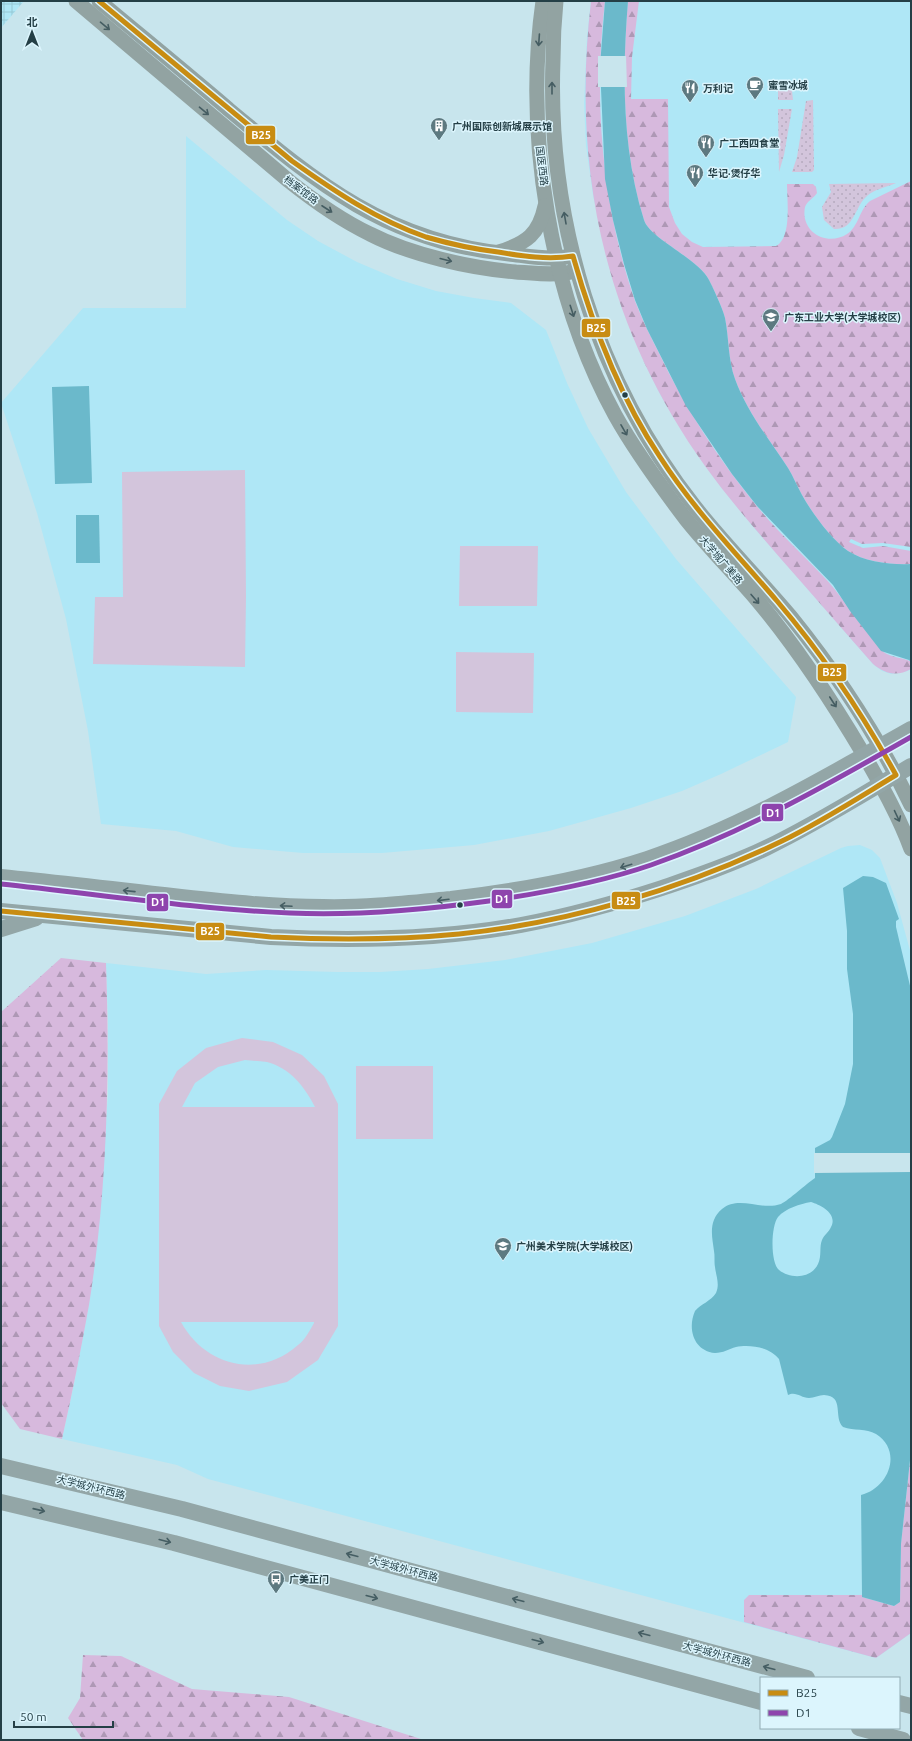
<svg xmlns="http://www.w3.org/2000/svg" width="912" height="1741" viewBox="0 0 912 1741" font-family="Ubuntu,'Noto Sans SC',sans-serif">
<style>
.built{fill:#afe7f6}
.industrial{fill:url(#industrial-grid)}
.grass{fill:url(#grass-dots)}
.forest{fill:url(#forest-firs)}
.garden{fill:#d3c5dc;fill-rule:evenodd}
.water{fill:#6bb9cb;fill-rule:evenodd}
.pier{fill:#c8e5ed}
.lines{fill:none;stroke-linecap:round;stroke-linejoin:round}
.secondary{stroke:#92a3a2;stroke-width:15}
.primary{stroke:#93a6a7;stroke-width:16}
.bus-1-casing{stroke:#dcf5fd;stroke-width:8}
.bus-2-casing{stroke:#dcf5fd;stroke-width:8}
.bus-1{stroke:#c88c12;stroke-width:5}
.bus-2{stroke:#8e44ad;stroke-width:5}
.oneway{stroke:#455d62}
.oneway2{stroke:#455e63}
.bus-dot{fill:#243f46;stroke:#dcf5fd;stroke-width:1.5}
.labels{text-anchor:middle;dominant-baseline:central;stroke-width:3;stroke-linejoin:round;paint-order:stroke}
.poi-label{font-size:10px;font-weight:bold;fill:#243f46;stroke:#dcf5fd;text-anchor:start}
.street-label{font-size:10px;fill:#243f46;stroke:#dcf5fd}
.line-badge{stroke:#dcf5fd;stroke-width:1.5}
.badge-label{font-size:11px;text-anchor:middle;font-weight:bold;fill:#fff}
</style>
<defs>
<pattern id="industrial-grid" width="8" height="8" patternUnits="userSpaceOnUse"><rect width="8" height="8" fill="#afe7f6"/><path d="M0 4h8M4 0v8" fill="none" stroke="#96c7d4"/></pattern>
<pattern id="grass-dots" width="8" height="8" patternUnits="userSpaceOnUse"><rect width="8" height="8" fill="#d3c5dc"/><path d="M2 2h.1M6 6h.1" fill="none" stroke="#b5aabe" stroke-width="1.8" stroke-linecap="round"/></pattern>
<pattern id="forest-firs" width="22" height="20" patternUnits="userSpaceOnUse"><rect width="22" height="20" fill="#d7b9dd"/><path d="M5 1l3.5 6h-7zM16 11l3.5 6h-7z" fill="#ae98b5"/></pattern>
</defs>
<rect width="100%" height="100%" fill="#c8e5ed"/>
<!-- built -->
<g class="built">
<polygon points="591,1 911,1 911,669 908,671 891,674 882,671 873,664 756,530 721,487 691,445 661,396 648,370 627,320 609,266 593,195 586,146 584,104 587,37"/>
<polygon points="186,136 287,220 318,241 357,262 397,279 436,291 474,298 511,303 546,330 567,383 588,428 626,492 676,559 796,697 788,742 721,774 682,791 631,808 549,831 474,845 382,853 303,853 233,847 176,831 101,824 88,731 66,619 37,513 1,403 83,308 186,308"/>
<polygon points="860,845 872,850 880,858 897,903 911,954 911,1633 876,1658 208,1479 177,1465 62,1439 74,1384 89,1304 100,1213 108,1094 108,1020 106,963 206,974 266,970 338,972 380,972 428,969 505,960 592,943 685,916 756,889 841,848 848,846"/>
</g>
<!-- industrial -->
<polygon class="industrial" points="1,1 24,1 1,28"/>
<!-- grass -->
<g class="grass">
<polygon points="778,86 788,86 792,91 793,100 778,100"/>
<polygon points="813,100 814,170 812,172 792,172 797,157 806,101"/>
<polygon points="778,109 792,109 784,155 779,172"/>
<path d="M896,183c-9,4 -21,6 -29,13 -13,11 -12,34 -33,33l-10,-9 -2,-13 9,-15 -2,-8z"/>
</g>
<!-- forest -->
<g class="forest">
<path d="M591,1h14c-12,100 -3,204 30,300 7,18 15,35 24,52 26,55 59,105 97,152 20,25 44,47 66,70 19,19 32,43 50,63 4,5 8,11 13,15 6,4 18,5 25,8l1,8c-14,8 -26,5 -38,-5 -31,-35 -61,-70 -92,-105 -26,-30 -53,-61 -76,-93 -100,-140 -134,-296 -114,-465z"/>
<path d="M628,1h11l-7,56 -1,42h37l1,108 6,16 7,11 10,8 11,5 73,-1c16,-8 11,-46 11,-62h26l3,3 1,6c-3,5 -10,8 -12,14 -5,25 22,40 42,27 12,-8 12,-24 23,-33l41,-20v366l-28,-4 -21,1 -11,-5 -2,3 14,6 20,-2 28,5v13c-20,1 -46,-2 -63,-13 -17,-12 -36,-38 -46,-56 -5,-9 -9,-19 -14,-27 -19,-29 -41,-56 -53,-89 -7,-19 -6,-41 -10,-61 -3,-11 -11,-28 -16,-38 -10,-21 -60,-42 -65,-60 -22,-70 -22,-147 -16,-219z"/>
<path d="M61,958l45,5c4,114 1,229 -17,342 -8,45 -17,89 -27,134l-42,-10 -19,-26v-391z"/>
<polygon points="911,1451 911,1633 876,1658 744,1622 744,1600 749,1595 862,1595 862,1597 894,1606 900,1602 901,1544"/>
<polygon points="83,1655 121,1656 192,1689 289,1697 424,1740 83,1740 68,1718 80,1698"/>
</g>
<!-- garden -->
<g class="garden">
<polygon points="245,470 246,597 245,667 93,664 95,597 123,597 122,472"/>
<polygon points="460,546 538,546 537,606 459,606"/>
<polygon points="456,652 534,653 533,713 456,712"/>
<path d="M242,1038l31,4 29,13 22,21 14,28v222l-20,34 -31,22 -38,9 -29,-5 -26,-13 -21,-21 -14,-26v-222l18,-33 29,-23zM245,1060c7,1 15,1 22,2 23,6 38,25 48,45h-133l13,-24 23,-16zM181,1322h133v1c-4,7 -9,17 -16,22 -39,35 -93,21 -117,-23z"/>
<rect x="356" y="1066" width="77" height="73"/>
</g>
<!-- water -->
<g class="water">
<path d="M605,1h23c-6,72 -6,149 16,219 5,18 55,39 65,60 5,10 13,27 16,38 4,20 3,42 10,61 12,33 34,60 53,89 5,8 9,18 14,27 10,18 29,44 46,56 17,11 43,14 63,13v98l-2,-2 -28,-9 -31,-40 -17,-26 -76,-79 -25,-32 -46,-68 -39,-77 -12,-29 -11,-36 -11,-44 -8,-41 -5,-113z"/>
<polygon points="89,386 92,483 55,484 52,387"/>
<polygon points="76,515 99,515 100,563 76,563"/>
<path d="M863,876l10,1 13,6 13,36 -3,2v6l15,63v461l-10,93 -1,58 -6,4 -32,-9v-2l-1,-100c28,-7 42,-44 15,-61 -10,-6 -22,-3 -33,-7 -10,-10 2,-31 -19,-32 -5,0 -10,3 -15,3 -8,0 -13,-7 -21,-3l-9,-36c-9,-12 -30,-15 -43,-12 -7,2 -13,6 -21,6 -21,-2 -28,-24 -20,-42 6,-7 16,-10 21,-18 4,-9 0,-17 -1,-26 -1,-6 0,-11 -1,-16 -2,-15 -6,-30 8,-42 17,-14 39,2 59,-5 8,-4 25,-20 34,-26v-30l15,-8 2,-3 13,-33 8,-40v-50l-6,-45v-38l-4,-43zM811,1202c10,3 27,12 20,25 -2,5 -7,8 -9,13 -3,7 0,16 -4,24 -7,15 -28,15 -39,6 -9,-8 -8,-44 -1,-53 8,-9 22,-13 33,-15z"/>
</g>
<!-- pier -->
<g class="pier">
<polygon points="598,56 626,56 627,87 598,87"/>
<polygon points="814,1153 911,1153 911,1172 814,1173"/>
</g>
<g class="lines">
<!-- secondary -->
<g class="secondary">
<path d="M76,1l213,180c25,20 52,39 81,53 41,21 100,34 146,38 18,1 38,4 55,0"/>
<path d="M99,1c43,36 86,71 128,107 90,75 160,134 282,146 18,2 38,6 57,3"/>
<path d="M543,1c-19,134 7,295 72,414 20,36 45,70 70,103 23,29 49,55 73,83 40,48 74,100 106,154 17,30 35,61 47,94"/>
<path d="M556,1c-2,20 -3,39 -3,59 -6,160 43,321 142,447 30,38 65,73 96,110 46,57 88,121 120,188"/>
<path d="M499,252c28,-9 40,-18 46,-46"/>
</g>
<!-- primary -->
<g class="primary">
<path d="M1,877c60,6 120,13 180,20 47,5 95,10 142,10 43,1 86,-4 128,-8 67,-8 132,-19 196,-40 93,-31 179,-82 264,-130"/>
<path d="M1,911l270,26c83,4 168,3 250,-12 48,-9 95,-22 141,-37 35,-12 71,-24 104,-40 50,-24 97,-54 145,-82"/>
<polyline points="1,929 36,918"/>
<polyline points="1,1466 182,1509 807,1678"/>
<polyline points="1,1502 174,1543 761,1702"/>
<polyline points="899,1703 911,1706"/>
<polyline points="859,1728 903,1740"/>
</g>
<defs>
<path id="bus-1" d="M1,911l270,26c63,3 126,3 188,-3 109,-11 224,-45 323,-93 39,-19 76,-43 114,-66 -34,-62 -73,-120 -119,-174 -40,-47 -83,-91 -117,-144 -41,-61 -67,-130 -87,-201 -25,4 -51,0 -75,-4 -25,-3 -48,-8 -72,-15 -49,-17 -92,-46 -134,-76l-193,-160"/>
<path id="bus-2" d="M1,884c96,10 192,25 289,29 66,3 133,-3 199,-12 54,-8 110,-18 162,-36 92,-32 176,-80 260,-128"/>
</defs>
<!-- bus-1 casing -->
<use href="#bus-1" class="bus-1-casing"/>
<!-- bus-2 casing -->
<use href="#bus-2" class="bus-2-casing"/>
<!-- bus-1 -->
<use href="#bus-1" class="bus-1"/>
<!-- bus-2 -->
<use href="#bus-2" class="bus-2"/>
</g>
<!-- one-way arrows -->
<defs><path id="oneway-shaft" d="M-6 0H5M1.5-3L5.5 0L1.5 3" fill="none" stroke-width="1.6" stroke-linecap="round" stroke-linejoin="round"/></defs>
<g class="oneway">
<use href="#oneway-shaft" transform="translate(105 26) rotate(40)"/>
<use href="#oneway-shaft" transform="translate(539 40) rotate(94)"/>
<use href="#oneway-shaft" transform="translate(552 88) rotate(-90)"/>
<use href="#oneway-shaft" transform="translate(204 111) rotate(40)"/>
<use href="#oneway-shaft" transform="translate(327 209) rotate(33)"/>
<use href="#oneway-shaft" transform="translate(565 218) rotate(-100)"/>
<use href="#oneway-shaft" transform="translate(446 260) rotate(14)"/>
<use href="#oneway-shaft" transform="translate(572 311) rotate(72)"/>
<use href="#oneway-shaft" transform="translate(624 430) rotate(60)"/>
<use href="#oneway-shaft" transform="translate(755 599) rotate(49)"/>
<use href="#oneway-shaft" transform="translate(833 702) rotate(57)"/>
<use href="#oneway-shaft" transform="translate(897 816) rotate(65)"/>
</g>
<g class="oneway2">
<use href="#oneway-shaft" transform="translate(626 866) rotate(163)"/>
<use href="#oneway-shaft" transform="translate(129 891) rotate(-174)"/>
<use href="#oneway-shaft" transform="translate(443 900) rotate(173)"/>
<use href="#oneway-shaft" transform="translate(286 906) rotate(-177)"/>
<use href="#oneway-shaft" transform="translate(39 1510) rotate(13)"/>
<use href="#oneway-shaft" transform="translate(165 1541) rotate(14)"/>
<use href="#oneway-shaft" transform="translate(352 1555) rotate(-165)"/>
<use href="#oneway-shaft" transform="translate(372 1597) rotate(15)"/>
<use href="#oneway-shaft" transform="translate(518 1600) rotate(-165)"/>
<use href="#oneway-shaft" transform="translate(644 1634) rotate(-165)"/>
<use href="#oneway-shaft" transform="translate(538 1641) rotate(15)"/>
<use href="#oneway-shaft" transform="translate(769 1668) rotate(-165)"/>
</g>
<!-- icons -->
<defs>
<symbol id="cafe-pin" viewBox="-11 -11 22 30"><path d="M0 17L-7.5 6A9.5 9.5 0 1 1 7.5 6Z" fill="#5d7980" stroke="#dcf5fd"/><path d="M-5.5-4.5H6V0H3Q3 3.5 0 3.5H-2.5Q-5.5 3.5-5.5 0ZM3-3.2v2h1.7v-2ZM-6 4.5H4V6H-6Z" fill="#fff"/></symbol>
<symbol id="restaurant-pin" viewBox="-11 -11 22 30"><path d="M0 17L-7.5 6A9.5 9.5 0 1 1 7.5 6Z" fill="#5d7980" stroke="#dcf5fd"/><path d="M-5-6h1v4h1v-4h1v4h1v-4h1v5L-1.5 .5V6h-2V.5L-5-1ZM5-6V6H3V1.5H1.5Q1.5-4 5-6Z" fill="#fff"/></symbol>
<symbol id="building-pin" viewBox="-11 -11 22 30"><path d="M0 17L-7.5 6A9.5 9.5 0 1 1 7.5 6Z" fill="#5d7980" stroke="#dcf5fd"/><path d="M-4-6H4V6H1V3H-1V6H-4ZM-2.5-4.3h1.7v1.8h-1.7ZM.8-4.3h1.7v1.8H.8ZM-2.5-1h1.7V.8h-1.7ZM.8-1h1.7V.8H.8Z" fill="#fff"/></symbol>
<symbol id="university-pin" viewBox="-11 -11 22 30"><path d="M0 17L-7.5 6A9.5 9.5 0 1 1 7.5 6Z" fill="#5d7980" stroke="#dcf5fd"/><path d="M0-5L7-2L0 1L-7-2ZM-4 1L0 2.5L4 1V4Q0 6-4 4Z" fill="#fff"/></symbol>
<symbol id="bus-pin" viewBox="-11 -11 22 30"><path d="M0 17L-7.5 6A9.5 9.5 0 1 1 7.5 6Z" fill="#5d7980" stroke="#dcf5fd"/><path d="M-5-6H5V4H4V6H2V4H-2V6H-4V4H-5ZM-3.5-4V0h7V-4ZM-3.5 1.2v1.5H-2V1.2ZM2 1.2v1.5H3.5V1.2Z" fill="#fff"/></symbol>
</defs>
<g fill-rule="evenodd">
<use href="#cafe-pin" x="745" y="75" width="20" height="27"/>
<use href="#restaurant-pin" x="680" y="78" width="20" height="27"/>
<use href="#building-pin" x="429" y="116" width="20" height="27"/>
<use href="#restaurant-pin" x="696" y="133" width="20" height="27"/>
<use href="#restaurant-pin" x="685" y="163" width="20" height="27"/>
<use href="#university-pin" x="761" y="307" width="20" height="27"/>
<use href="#university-pin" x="493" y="1236" width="20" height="27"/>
<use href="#bus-pin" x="266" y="1569" width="20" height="27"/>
</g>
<!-- markers -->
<g class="bus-dot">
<circle cx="625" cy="395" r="3.5"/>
<circle cx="460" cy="905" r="3.5"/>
</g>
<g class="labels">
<!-- poi labels -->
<g class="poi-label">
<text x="768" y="85">蜜雪冰城</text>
<text x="703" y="88">万利记</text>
<text x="452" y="126">广州国际创新城展示馆</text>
<text x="719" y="143">广工西四食堂</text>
<text x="708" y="173">华记·煲仔华</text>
<text x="784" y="317">广东工业大学(大学城校区)</text>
<text x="516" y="1246">广州美术学院(大学城校区)</text>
<text x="289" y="1579">广美正门</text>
</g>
<!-- street labels -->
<g class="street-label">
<text transform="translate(542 166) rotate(83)">国医西路</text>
<text transform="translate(301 190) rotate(37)">档案馆路</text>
<text transform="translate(721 560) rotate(49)">大学城广美路</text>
<text transform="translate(91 1487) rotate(14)">大学城外环西路</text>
<text transform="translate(404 1569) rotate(15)">大学城外环西路</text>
<text transform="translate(717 1654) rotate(15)">大学城外环西路</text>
</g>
</g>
<g class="line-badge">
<rect x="245" y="125" width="31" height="20" rx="4" fill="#c88c12"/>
<rect x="581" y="318" width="30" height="20" rx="4" fill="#c88c12"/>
<rect x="817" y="663" width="30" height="19" rx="4" fill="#c88c12"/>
<rect x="761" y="803" width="23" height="19" rx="4" fill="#8e44ad"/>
<rect x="491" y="889" width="22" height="20" rx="4" fill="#8e44ad"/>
<rect x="611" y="891" width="30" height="19" rx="4" fill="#c88c12"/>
<rect x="146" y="893" width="23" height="19" rx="4" fill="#8e44ad"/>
<rect x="195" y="922" width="30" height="19" rx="4" fill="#c88c12"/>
</g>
<g class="badge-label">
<text x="261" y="139">B25</text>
<text x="596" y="332">B25</text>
<text x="832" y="676">B25</text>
<text x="773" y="817">D1</text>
<text x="502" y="903">D1</text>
<text x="626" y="905">B25</text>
<text x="158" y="906">D1</text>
<text x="210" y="935">B25</text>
</g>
<!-- border -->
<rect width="912" height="1741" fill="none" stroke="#243f46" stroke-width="4"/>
<!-- legend -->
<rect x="760" y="1677" width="140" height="52" fill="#dcf5fd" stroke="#92acb4"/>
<rect x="768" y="1690" width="20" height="6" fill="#c88c12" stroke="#92acb4"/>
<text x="796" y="1697" font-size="12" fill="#243f46">B25</text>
<rect x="768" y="1710" width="20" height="6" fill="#8e44ad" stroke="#92acb4"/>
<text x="796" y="1717" font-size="12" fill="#243f46">D1</text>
<!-- north arrow -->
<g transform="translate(32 32)" stroke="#dcf5fd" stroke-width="3" paint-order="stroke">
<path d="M0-3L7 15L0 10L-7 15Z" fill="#243f46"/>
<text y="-6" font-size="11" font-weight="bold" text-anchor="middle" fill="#243f46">北</text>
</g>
<!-- scale -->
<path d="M14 1721v6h99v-6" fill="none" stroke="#243f46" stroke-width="2"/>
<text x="20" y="1721" font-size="12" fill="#243f46" stroke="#dcf5fd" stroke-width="3" paint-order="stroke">50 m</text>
</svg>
